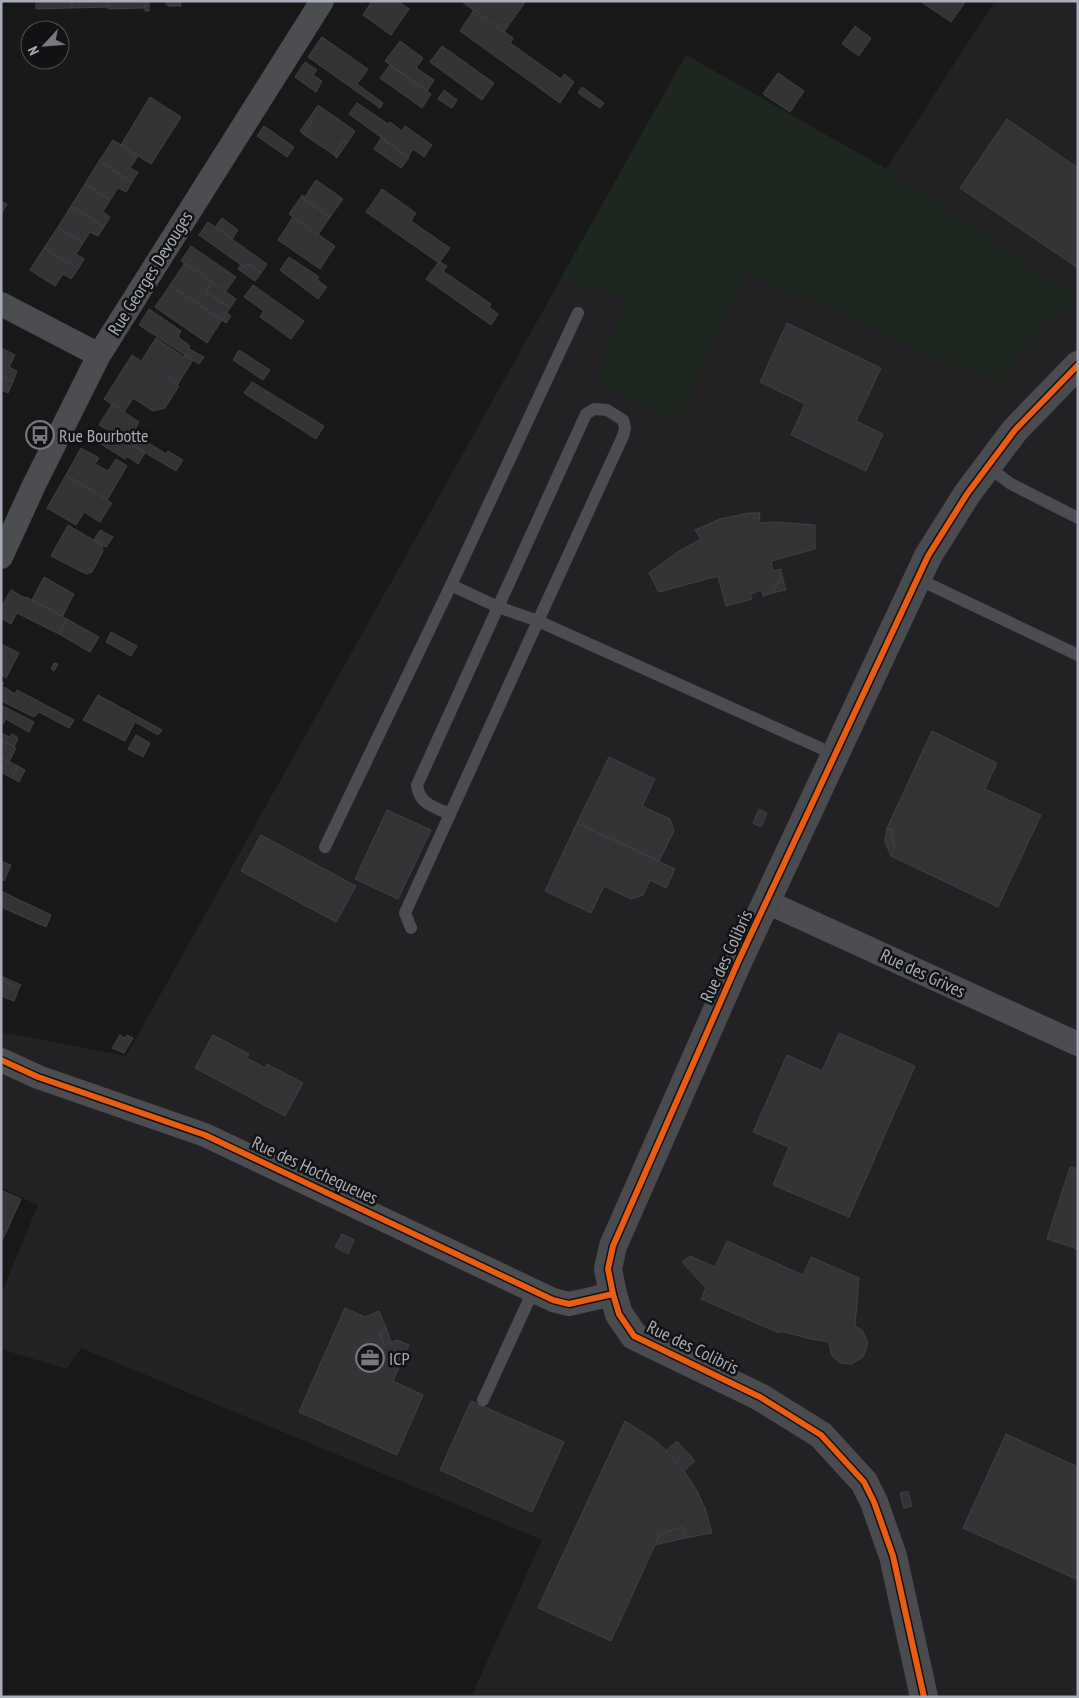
<svg xmlns="http://www.w3.org/2000/svg" width="1079" height="1698" viewBox="0 0 1079 1698" font-family="'PT Sans Narrow',sans-serif">
<style>
.built{fill:#222224}
.green{fill:#1d261f}
.building{fill:#343436;stroke:#404144}
.lines{fill:none;stroke-linecap:round;stroke-linejoin:round}
.lane{stroke:#4c4d51;stroke-width:12}
.street{stroke:#4c4d51;stroke-width:24}
.secondary{stroke:#4a4b4f;stroke-width:28}
.cycleway-casing{stroke:#121214;stroke-width:9}
.cycleway{stroke:#e95d12;stroke-width:6}
.labels{text-anchor:middle;dominant-baseline:central;stroke-width:5;stroke-linejoin:round;paint-order:stroke}
.street-label{font-size:18px;fill:#a8adba;stroke:#121214}
.poi-label{font-size:18px;fill:#a8adba;stroke:#121214;text-anchor:start}
</style>
<rect width="100%" height="100%" fill="#181818"/>
<!-- built -->
<polygon class="built" points="995,1 1078,1 1078,1697 471,1697 542,1540 81,1348 66,1369 1,1349 1,1294 38,1205 1,1188 1,1032 126,1056 686,55 886,169"/>
<!-- green -->
<polygon class="green" points="686,55 886,169 1076,298 1034,335 997,384 748,273 678,420 596,380 625,299 561,278"/>
<!-- building -->
<g class="building">
<polygon points="36,1 72,1 72,8 36,9"/>
<polygon points="72,1 108,1 108,7 72,8"/>
<polygon points="108,1 145,1 145,8 108,9"/>
<polygon points="164,1 180,1 181,6 168,6"/>
<polygon points="372,1 398,1 409,9 391,35 363,15"/>
<polygon points="461,1 526,1 504,32"/>
<polygon points="920,1 966,1 951,22"/>
<rect x="145" y="2" width="4" height="9"/>
<polygon points="474,10 513,38 510,43 561,79 564,74 574,82 560,103 460,31"/>
<polygon points="855,26 871,38 859,56 842,44"/>
<polygon points="322,37 368,69 357,84 383,103 380,108 308,57"/>
<polygon points="400,41 423,58 416,68 434,80 427,91 385,61"/>
<polygon points="442,46 494,83 482,100 430,62"/>
<polygon points="305,62 317,70 313,75 322,81 316,92 295,77"/>
<polygon points="390,65 431,94 422,108 380,78"/>
<polygon points="778,73 804,91 790,112 763,94"/>
<polygon points="582,87 604,103 600,108 578,93"/>
<polygon points="444,90 457,100 452,108 438,99"/>
<polygon points="150,97 181,117 151,164 121,145"/>
<polygon points="357,103 388,124 390,122 402,131 405,126 432,145 424,157 413,149 408,157 349,114"/>
<polygon points="318,105 355,131 347,143 343,140 334,155 303,134 313,119 310,117"/>
<polygon points="310,117 313,119 303,134 300,131"/>
<polygon points="1007,119 1078,168 1078,268 960,188"/>
<polygon points="264,126 294,147 287,157 257,136"/>
<polygon points="381,138 409,158 401,168 374,149"/>
<polygon points="113,140 138,156 130,168 138,172 132,182 99,161"/>
<polygon points="343,140 347,143 337,158 334,155"/>
<polygon points="99,161 132,182 126,192 118,188 110,200 85,184"/>
<polygon points="316,180 343,199 330,217 301,197 302,195 305,197"/>
<polygon points="85,184 110,200 103,212 110,217 104,227 71,206"/>
<polygon points="382,189 416,213 411,221 450,248 439,263 366,212"/>
<polygon points="301,197 330,217 318,235 289,214"/>
<polygon points="1,201 7,204 1,215"/>
<polygon points="71,206 104,227 98,236 90,232 83,243 58,227"/>
<polygon points="293,217 335,246 320,269 278,240"/>
<polygon points="222,218 238,230 232,239 215,227"/>
<polygon points="208,222 267,264 261,273 247,263 244,267 199,235"/>
<polygon points="58,227 83,243 76,254 84,259 78,269 44,248"/>
<polygon points="191,246 236,277 225,292 181,261"/>
<polygon points="44,248 78,269 71,279 63,274 55,286 30,270"/>
<polygon points="289,257 319,277 317,280 327,287 318,299 280,270"/>
<polygon points="440,262 447,266 443,271 491,304 489,307 498,314 491,325 426,279 438,263"/>
<polygon points="185,263 212,282 206,292 230,308 222,320 170,285"/>
<polygon points="247,263 261,273 255,281 238,269 241,264 244,267"/>
<polygon points="212,282 236,299 230,308 206,292"/>
<polygon points="170,285 222,320 207,343 155,307"/>
<polygon points="253,285 304,321 291,339 260,317 264,311 244,297"/>
<polygon points="149,309 181,331 178,337 190,346 189,349 204,357 199,364 139,325"/>
<polygon points="227,313 231,316 226,323 222,320"/>
<polygon points="787,323 881,368 856,421 883,434 866,471 791,435 805,404 760,382"/>
<polygon points="156,338 184,357 185,355 193,360 178,384 142,360"/>
<polygon points="1,348 15,355 9,367 17,371 13,382 1,376"/>
<polygon points="239,350 270,370 263,380 233,360"/>
<polygon points="132,355 179,386 165,408 153,411 133,398 124,412 104,399"/>
<polygon points="1,376 13,382 8,393 1,390"/>
<polygon points="252,382 324,426 316,439 244,393"/>
<polygon points="112,404 139,422 133,433 166,454 168,451 183,460 176,471 99,425"/>
<polygon points="109,433 132,447 133,445 145,453 138,464 127,456 125,459 101,444"/>
<polygon points="81,448 99,458 95,464 108,471 116,459 127,466 107,500 66,475"/>
<polygon points="66,475 112,503 100,522 84,512 76,525 47,508"/>
<polygon points="748,513 760,513 759,523 775,522 815,525 815,549 771,561 773,571 781,569 782,576 772,593 763,596 762,590 750,594 752,599 726,606 718,576 659,592 649,573 676,553 701,539 695,530 720,519"/>
<polygon points="68,525 102,545 103,551 92,572 87,574 80,571 51,556"/>
<polygon points="100,530 113,537 106,547 94,540"/>
<polygon points="782,576 786,590 772,593"/>
<polygon points="44,577 74,594 62,617 32,600"/>
<polygon points="11,590 25,598 26,597 67,619 59,634 17,613 11,624 1,618 1,608"/>
<polygon points="67,619 99,637 90,652 59,634"/>
<polygon points="111,632 137,646 131,656 106,642"/>
<polygon points="1,644 19,653 6,678 1,675"/>
<polygon points="54,663 58,664 54,671 51,669"/>
<polygon points="1,681 4,683 2,686 15,694 17,690 74,720 69,728 39,712 34,717 1,701"/>
<polygon points="98,695 162,730 158,735 135,722 125,741 83,720"/>
<polygon points="1,705 34,722 29,732 6,719 3,724 1,723"/>
<polygon points="932,731 997,763 985,789 1041,815 998,907 891,856 895,847 891,837 894,831 887,828"/>
<polygon points="1,733 10,737 12,734 18,738 14,747 1,740"/>
<polygon points="136,735 150,743 143,757 128,749"/>
<polygon points="1,740 16,748 9,762 1,758"/>
<polygon points="609,757 655,779 642,806 670,819 674,831 659,861 577,823"/>
<polygon points="1,758 18,766 12,778 1,772"/>
<polygon points="18,766 25,770 19,782 12,778"/>
<polygon points="759,809 767,813 761,827 753,823"/>
<polygon points="387,810 431,830 398,899 355,879"/>
<polygon points="577,823 675,869 666,888 650,880 643,895 631,899 604,886 591,913 545,891"/>
<polygon points="887,828 894,831 891,837 895,847 891,856 885,842"/>
<polygon points="261,835 356,886 336,922 241,871"/>
<polygon points="1,861 11,865 4,881 1,880"/>
<polygon points="1,891 51,915 46,927 1,907"/>
<polygon points="1,976 5,978 4,981 19,988 14,1001 1,996"/>
<polygon points="5,978 21,985 19,988 4,981"/>
<polygon points="839,1033 915,1066 849,1217 773,1185 789,1147 753,1132 787,1055 822,1071"/>
<polygon points="120,1035 125,1038 127,1035 133,1038 124,1053 112,1048"/>
<polygon points="213,1035 249,1054 247,1058 265,1068 267,1064 303,1083 285,1116 195,1068"/>
<polygon points="1070,1167 1078,1169 1078,1249 1047,1239"/>
<polygon points="1,1190 21,1199 3,1239 1,1239"/>
<polygon points="342,1234 354,1240 348,1254 335,1247"/>
<polygon points="727,1241 803,1275 811,1257 859,1278 855,1326 862,1330 868,1343 863,1357 851,1364 841,1363 833,1357 831,1353 829,1342 811,1339 780,1331 779,1333 701,1299 706,1288 682,1262 690,1256 715,1267"/>
<polygon points="345,1308 365,1317 379,1311 387,1330 380,1333 384,1345 397,1340 409,1345 393,1381 423,1395 397,1455 299,1412"/>
<polygon points="387,1330 391,1342 384,1345 380,1333"/>
<polygon points="471,1401 564,1442 532,1512 440,1470"/>
<polygon points="625,1421 656,1441 671,1455 684,1471 696,1489 705,1508 712,1533 685,1538 682,1527 660,1534 611,1641 538,1608"/>
<polygon points="1006,1434 1078,1467 1078,1580 963,1528"/>
<polygon points="677,1441 695,1461 684,1471 666,1451"/>
<polygon points="908,1491 912,1506 904,1508 900,1493"/>
<polygon points="682,1527 685,1538 655,1545 660,1534"/>
</g>
<g class="lines">
<!-- lane -->
<g class="lane">
<polyline points="987,466 1011,484 1078,518"/>
<polyline points="918,579 1078,655"/>
<polyline points="451,585 578,313"/>
<path d="M325,847l126,-262 47,22 40,14 85,-185 2,-8 -2,-8 -16,-10 -13,-1 -8,5 -169,371c2,19 17,22 33,29"/>
<polyline points="411,928 405,913 538,621 836,755"/>
<polyline points="483,1400 533,1291"/>
</g>
<!-- street -->
<g class="street">
<polyline points="1,304 99,355"/>
<polyline points="1,557 34,485 99,355 322,1"/>
<polyline points="767,902 1078,1044"/>
<polyline points="1,1060 38,1077 205,1135 553,1300 569,1304 613,1294"/>
</g>
<!-- secondary -->
<polyline class="secondary" points="924,1697 893,1556 874,1502 864,1482 821,1435 789,1415 760,1397 634,1336 619,1314 613,1294 608,1269 613,1246 738,962 928,556 967,494 1015,430 1078,365"/>
<defs>
<g id="cycleway">
<polyline points="1,1060 38,1077 205,1135 553,1300 569,1304 613,1294"/>
<polyline points="924,1697 893,1556 874,1502 864,1482 821,1435 789,1415 760,1397 634,1336 619,1314 613,1294 608,1269 613,1246 738,962 928,556 967,494 1015,430 1078,365"/>
</g>
</defs>
<!-- cycleway casing -->
<use href="#cycleway" class="cycleway-casing"/>
<!-- cycleway -->
<use href="#cycleway" class="cycleway"/>
</g>
<!-- icons -->
<defs>
<symbol id="bus-ring" viewBox="-11 -11 22 22"><circle r="9.5" fill="#121214" stroke="#767981" stroke-width="1.5"/><path d="M-5-6H5V4H4V6H2V4H-2V6H-4V4H-5ZM-3.5-4V0h7V-4ZM-3.5 1.2v1.5H-2V1.2ZM2 1.2v1.5H3.5V1.2Z" fill="#767981"/></symbol>
<symbol id="office-ring" viewBox="-11 -11 22 22"><circle r="9.5" fill="#121214" stroke="#767981" stroke-width="1.5"/><path d="M-6-3h4V-5.5h4V-3h4V5H-6ZM-1-4.5V-3h2v-1.5ZM-6 0V1H6V0Z" fill="#767981"/></symbol>
</defs>
<g fill-rule="evenodd">
<use href="#bus-ring" x="24" y="419" width="32" height="32"/>
<use href="#office-ring" x="354" y="1342" width="32" height="32"/>
</g>
<g class="labels">
<!-- street labels -->
<g class="street-label">
<text transform="translate(150 273) rotate(-58)">Rue Georges Devouges</text>
<text transform="translate(726 956) rotate(-65)">Rue des Colibris</text>
<text transform="translate(923 973) rotate(25)">Rue des Grives</text>
<text transform="translate(315 1170) rotate(25)">Rue des Hochequeues</text>
<text transform="translate(693 1347) rotate(26)">Rue des Colibris</text>
</g>
<!-- poi labels -->
<g class="poi-label">
<text x="59" y="435">Rue Bourbotte</text>
<text x="389" y="1358">ICP</text>
</g>
</g>
<!-- border -->
<rect width="1079" height="1698" fill="none" stroke="#a8adba" stroke-width="5"/>
<!-- north arrow -->
<g transform="translate(45 45) rotate(244)"><circle r="24" fill="#121214" stroke="#4e5056"/>
<path d="M0-4L9 19L0 12L-9 19Z" fill="#767981"/>
<text y="-8" font-size="14" font-weight="bold" text-anchor="middle" fill="#a8adba">N</text>
</g>
</svg>
